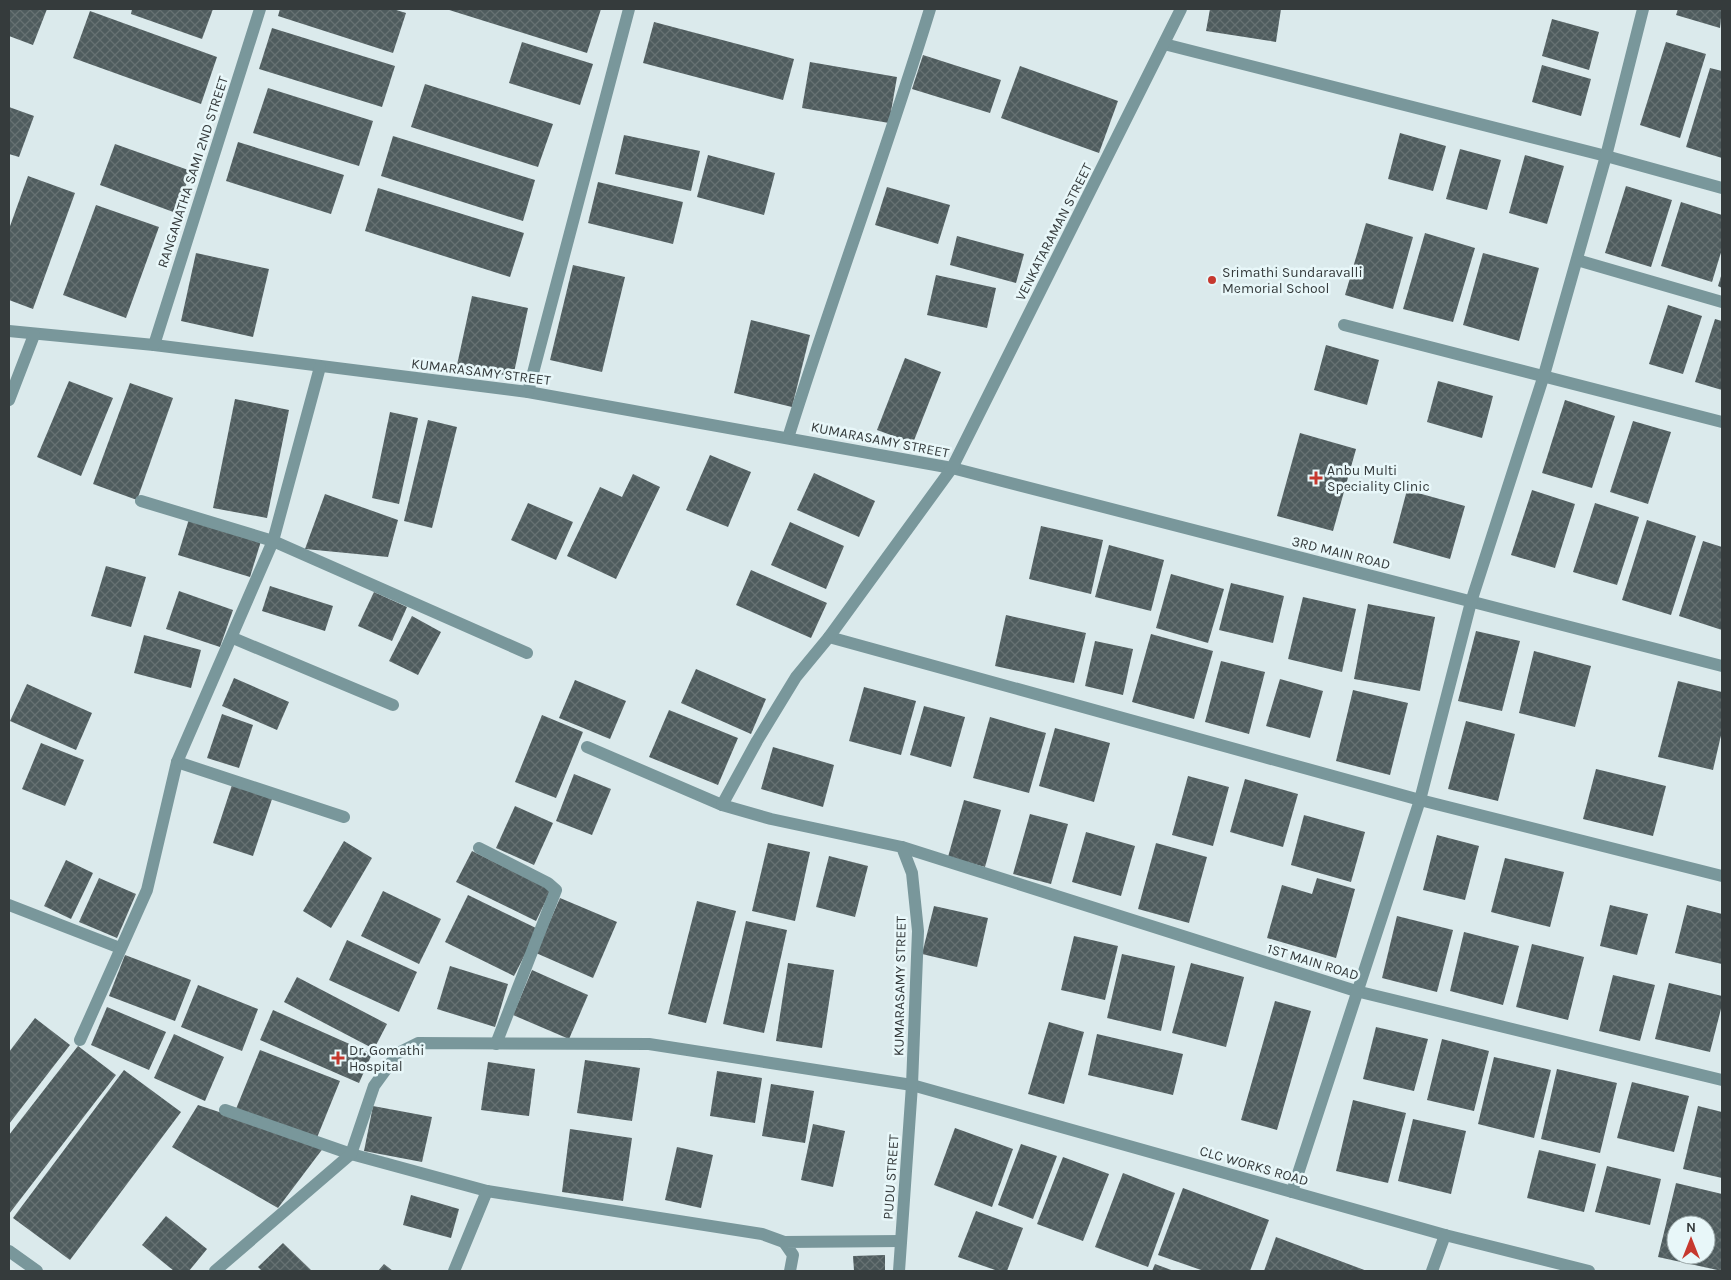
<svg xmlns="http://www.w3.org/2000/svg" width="1731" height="1280" viewBox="0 0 1731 1280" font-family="Karla,sans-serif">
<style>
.building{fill:url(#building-cross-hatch);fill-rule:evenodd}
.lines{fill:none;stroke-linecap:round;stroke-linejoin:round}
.minor{stroke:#79979b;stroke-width:12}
.poi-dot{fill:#c6382e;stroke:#e8f7f9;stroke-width:2}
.labels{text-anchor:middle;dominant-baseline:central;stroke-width:5;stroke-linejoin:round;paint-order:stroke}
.street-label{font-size:14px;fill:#353b3c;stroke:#e8f7f9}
.poi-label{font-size:14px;fill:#353b3c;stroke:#e8f7f9;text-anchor:start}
</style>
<defs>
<pattern id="building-cross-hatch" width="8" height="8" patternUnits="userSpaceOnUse" patternTransform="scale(1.25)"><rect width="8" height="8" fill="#4f5c5e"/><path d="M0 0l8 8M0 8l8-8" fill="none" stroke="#667172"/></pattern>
</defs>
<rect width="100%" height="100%" fill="#dbeaec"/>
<!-- building -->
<g class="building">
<polygon points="9,9 47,9 33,45 9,36"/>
<polygon points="132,9 213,9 202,39 131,14"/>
<polygon points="280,9 393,9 406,13 393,53 278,16"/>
<polygon points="446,9 601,9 587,53"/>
<polygon points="1210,9 1281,9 1276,42 1206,31"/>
<polygon points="1678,9 1722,9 1720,28 1676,15"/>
<polygon points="90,11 217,57 201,104 73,58"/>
<polygon points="1552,19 1599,32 1589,70 1542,56"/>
<polygon points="654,22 794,59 783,100 643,63"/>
<polygon points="272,28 395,66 382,107 259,69"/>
<polygon points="522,42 593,64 580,105 509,83"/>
<polygon points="1666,42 1706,54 1680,138 1640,125"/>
<polygon points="923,55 1001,80 990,113 912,89"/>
<polygon points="810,62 897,77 889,123 802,108"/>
<polygon points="1542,65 1591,79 1581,116 1532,102"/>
<polygon points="1020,66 1118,101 1099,153 1001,118"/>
<polygon points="1710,68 1722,71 1722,158 1686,147"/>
<polygon points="425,84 553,124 538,167 411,127"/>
<polygon points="268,88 373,121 359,166 253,133"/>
<polygon points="9,107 34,116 19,157 9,154"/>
<polygon points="1400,133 1446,146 1433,191 1388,179"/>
<polygon points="624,135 700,151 691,191 615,174"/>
<polygon points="393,136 535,180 523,221 381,176"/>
<polygon points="238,142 344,175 331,214 226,181"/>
<polygon points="115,144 191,171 176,213 100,185"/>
<polygon points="1460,149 1501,160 1487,210 1446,199"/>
<polygon points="708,155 775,173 764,215 697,197"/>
<polygon points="1525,155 1564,166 1547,224 1509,213"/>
<polygon points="28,176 75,193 33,309 9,300 9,229"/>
<polygon points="598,182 683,202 673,244 588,223"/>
<polygon points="1626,186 1672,200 1651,267 1605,253"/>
<polygon points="887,187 950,205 938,244 875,225"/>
<polygon points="378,188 524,233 510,277 365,231"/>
<polygon points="1681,202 1722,215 1722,249 1712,282 1661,266"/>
<polygon points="96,205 159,227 126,318 63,295"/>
<polygon points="1366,223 1413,237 1393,309 1345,295"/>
<polygon points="1425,233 1475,248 1453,322 1403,309"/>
<polygon points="957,236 1024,254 1016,283 950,265"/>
<polygon points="196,253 269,269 253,337 181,321"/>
<polygon points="1483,253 1539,268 1519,341 1463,325"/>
<polygon points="573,265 625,277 602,372 550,360"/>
<polygon points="1722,273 1722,288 1718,286"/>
<polygon points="936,275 996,288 987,328 927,315"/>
<polygon points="472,296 528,308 513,377 457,365"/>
<polygon points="1668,305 1702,316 1683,374 1649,364"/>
<polygon points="1715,319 1722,321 1722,390 1695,382"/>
<polygon points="751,320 810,335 792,407 734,393"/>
<polygon points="1326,345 1379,360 1367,405 1314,390"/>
<polygon points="905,358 941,372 913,443 877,430"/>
<polygon points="69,381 113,398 81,476 37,457"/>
<polygon points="1438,381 1493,396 1482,438 1427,422"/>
<polygon points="130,383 173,398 137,500 93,484"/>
<polygon points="235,399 289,410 267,518 213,508"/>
<polygon points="1565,400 1615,416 1592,488 1542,473"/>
<polygon points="390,412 418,418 399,504 372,498"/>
<polygon points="428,420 457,427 432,528 404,521"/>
<polygon points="1633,421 1671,432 1648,504 1610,492"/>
<polygon points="1300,433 1356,449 1333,531 1277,516"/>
<polygon points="710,455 751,472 728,527 686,510"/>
<polygon points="814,473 875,501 859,537 797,510"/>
<polygon points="633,474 660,487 616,579 567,556 600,487 622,497"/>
<polygon points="1407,490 1465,506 1450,559 1393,543"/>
<polygon points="1532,490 1575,504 1555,568 1511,555"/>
<polygon points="325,494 398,520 388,557 305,549"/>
<polygon points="528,503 573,522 556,560 511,540"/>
<polygon points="1595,503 1639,517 1617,585 1573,572"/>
<polygon points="189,519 261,541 250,577 178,555"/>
<polygon points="1647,520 1696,536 1671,615 1622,600"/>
<polygon points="790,522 844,546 826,589 771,565"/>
<polygon points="1041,526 1103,540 1091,594 1029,579"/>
<polygon points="1703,541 1722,547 1722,630 1679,616"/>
<polygon points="1109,545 1164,560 1151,611 1095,597"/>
<polygon points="106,566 146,577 131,627 91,616"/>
<polygon points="751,570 827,603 811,638 736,605"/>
<polygon points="1171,574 1224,589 1208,643 1156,628"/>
<polygon points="1231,583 1284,596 1273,643 1219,630"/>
<polygon points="270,586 333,606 325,631 262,611"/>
<polygon points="179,591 233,610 220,647 166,629"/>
<polygon points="374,592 407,607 392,641 358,626"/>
<polygon points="1303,597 1356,609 1342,672 1288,659"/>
<polygon points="1368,604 1435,617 1420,691 1354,679"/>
<polygon points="1006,615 1086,633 1074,683 995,666"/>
<polygon points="412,616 441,632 418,675 389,661"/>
<polygon points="1476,631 1520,641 1502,711 1458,701"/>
<polygon points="1151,634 1213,651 1194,719 1132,702"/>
<polygon points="144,635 201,650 191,688 134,673"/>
<polygon points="1095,641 1133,649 1123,695 1085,686"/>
<polygon points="1534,651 1591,666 1575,727 1519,713"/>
<polygon points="1221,661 1265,672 1249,734 1205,722"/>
<polygon points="696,669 766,699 751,734 681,703"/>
<polygon points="234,678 289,702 277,730 222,706"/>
<polygon points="1280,679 1323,691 1310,738 1266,726"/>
<polygon points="575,680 626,701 610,739 559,718"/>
<polygon points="1678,681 1722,692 1722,731 1713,770 1658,757"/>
<polygon points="27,684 92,713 76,750 10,721"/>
<polygon points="864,687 916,701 901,755 849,741"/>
<polygon points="1353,690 1408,703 1390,775 1336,761"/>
<polygon points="924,706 965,717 951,767 910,755"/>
<polygon points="669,710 738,738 718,785 649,757"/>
<polygon points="222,714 253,725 239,768 207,758"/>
<polygon points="542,715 583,732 556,798 515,782"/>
<polygon points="990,717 1046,733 1029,793 973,778"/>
<polygon points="1466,721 1515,734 1498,801 1448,789"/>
<polygon points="1055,728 1110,743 1094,802 1039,786"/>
<polygon points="41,743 84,760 65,806 22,789"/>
<polygon points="773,747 834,765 823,807 761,789"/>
<polygon points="1596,769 1666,786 1653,836 1583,819"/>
<polygon points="574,774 611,789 592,835 556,821"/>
<polygon points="1188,776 1229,787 1213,846 1172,835"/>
<polygon points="1245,779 1298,794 1283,847 1230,832"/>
<polygon points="232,785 272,799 253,856 213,843"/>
<polygon points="964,800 1001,810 985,867 948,857"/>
<polygon points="515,806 553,823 534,865 496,848"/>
<polygon points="1030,814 1068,824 1051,884 1013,874"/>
<polygon points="1304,815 1365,832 1351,882 1291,865"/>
<polygon points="1086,832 1135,846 1121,896 1072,882"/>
<polygon points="1437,835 1479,846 1465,900 1423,890"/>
<polygon points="344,841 372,858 331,928 303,911"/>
<polygon points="768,843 810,852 795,921 752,911"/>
<polygon points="1156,843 1207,857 1189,923 1138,909"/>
<polygon points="472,851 551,890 536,921 456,882"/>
<polygon points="829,856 868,866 855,917 816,907"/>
<polygon points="1505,858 1564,872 1550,927 1491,912"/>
<polygon points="66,860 93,873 71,919 44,906"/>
<polygon points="99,878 136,894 117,938 79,922"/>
<polygon points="1317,878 1355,889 1336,958 1267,938 1282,885 1312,894"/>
<polygon points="383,891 441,919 419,964 361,936"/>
<polygon points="468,895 538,929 514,976 445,942"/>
<polygon points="560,898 617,922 593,978 536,953"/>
<polygon points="697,901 736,911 706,1023 668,1014"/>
<polygon points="1610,905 1648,914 1637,955 1600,946"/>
<polygon points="1687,905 1722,914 1722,964 1675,953"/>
<polygon points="934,906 988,918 977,967 922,954"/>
<polygon points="1397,916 1453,930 1437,992 1382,978"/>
<polygon points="746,921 787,930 764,1033 723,1024"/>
<polygon points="1464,932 1519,946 1503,1005 1450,991"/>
<polygon points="1074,936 1118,946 1105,1000 1061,990"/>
<polygon points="347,940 417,972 399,1012 329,980"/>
<polygon points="1532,944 1584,957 1568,1020 1516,1007"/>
<polygon points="1122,954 1175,966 1161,1031 1107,1018"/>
<polygon points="125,955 191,980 175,1021 109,996"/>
<polygon points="788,963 834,970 822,1048 776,1041"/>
<polygon points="1191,963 1244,977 1226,1047 1172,1033"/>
<polygon points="450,966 508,984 495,1027 437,1009"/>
<polygon points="532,970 588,995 569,1039 513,1015"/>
<polygon points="1613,975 1655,985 1640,1041 1599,1031"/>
<polygon points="297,977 387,1024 374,1049 284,1002"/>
<polygon points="1669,983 1722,996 1722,1005 1710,1052 1655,1039"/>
<polygon points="198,985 258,1009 242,1051 181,1027"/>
<polygon points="1275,1001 1311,1011 1277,1130 1241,1120"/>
<polygon points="107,1007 166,1032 149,1070 91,1045"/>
<polygon points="273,1010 372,1054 359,1083 260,1040"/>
<polygon points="35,1018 70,1045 9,1124 9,1052"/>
<polygon points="1049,1022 1084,1032 1064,1104 1028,1094"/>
<polygon points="1376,1027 1428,1039 1414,1091 1363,1079"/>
<polygon points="174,1034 224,1057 205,1101 154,1078"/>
<polygon points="1097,1034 1183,1054 1173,1095 1088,1075"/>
<polygon points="1442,1039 1489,1051 1474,1111 1427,1100"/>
<polygon points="78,1046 116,1075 9,1214 9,1135"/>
<polygon points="260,1050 340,1081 316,1140 236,1109"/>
<polygon points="1494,1057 1551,1070 1534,1138 1478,1124"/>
<polygon points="585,1060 640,1068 632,1121 577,1113"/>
<polygon points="488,1062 535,1069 529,1116 481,1110"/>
<polygon points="1557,1069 1617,1083 1600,1153 1541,1139"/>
<polygon points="124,1070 181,1112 70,1260 13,1218"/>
<polygon points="717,1071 762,1078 755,1123 710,1116"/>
<polygon points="1632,1082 1689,1096 1674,1152 1617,1138"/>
<polygon points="771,1084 814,1091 805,1143 762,1136"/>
<polygon points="1353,1100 1406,1113 1388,1183 1336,1171"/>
<polygon points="198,1105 324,1147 278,1208 172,1147"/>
<polygon points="373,1106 432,1117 422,1162 364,1151"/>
<polygon points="1698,1106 1722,1112 1722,1178 1683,1169"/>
<polygon points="1413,1119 1466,1131 1451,1194 1398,1181"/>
<polygon points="813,1124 845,1131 833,1187 801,1180"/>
<polygon points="955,1128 1013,1149 992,1207 934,1185"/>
<polygon points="570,1129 632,1138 623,1201 562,1192"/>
<polygon points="1021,1144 1057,1156 1033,1219 998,1205"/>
<polygon points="677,1147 713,1155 701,1208 665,1200"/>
<polygon points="1539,1150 1596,1164 1584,1212 1527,1198"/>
<polygon points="1063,1157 1109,1174 1083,1241 1037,1224"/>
<polygon points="1607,1166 1661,1179 1650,1225 1595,1212"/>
<polygon points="1123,1173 1175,1193 1148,1267 1095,1247"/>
<path d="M1676,1183l46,11v77l-64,-14zM1676,1225h30v30h-30z"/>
<polygon points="1183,1188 1269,1220 1250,1271 1204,1271 1158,1255"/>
<polygon points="411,1195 459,1209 451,1238 403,1225"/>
<polygon points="976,1211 1023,1228 1007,1271 998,1271 958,1257"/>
<polygon points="166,1216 207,1249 189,1271 174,1271 142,1245"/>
<polygon points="1276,1237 1367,1271 1264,1271"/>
<polygon points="283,1243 312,1271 262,1271 258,1267"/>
<polygon points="885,1255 885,1271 854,1271 853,1256"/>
<polygon points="384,1264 393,1271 378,1271"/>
<polygon points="1155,1264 1174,1271 1152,1271"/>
</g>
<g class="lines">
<!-- minor -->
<g class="minor">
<polyline points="1164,44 1606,156 1722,188"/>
<polyline points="1577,260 1722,302"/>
<polyline points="1344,325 1722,422"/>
<polyline points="9,331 154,345 528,392 952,468 1722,666"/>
<polyline points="154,345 260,9"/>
<polyline points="528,392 629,9"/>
<polyline points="9,400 34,335"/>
<path d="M788,438c45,-144 98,-285 142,-429"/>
<polyline points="141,501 273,541 527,653"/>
<polyline points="829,637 1420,800 1722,876"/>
<polyline points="233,638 393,705"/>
<polyline points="587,747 722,805"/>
<polyline points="177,762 344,817"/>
<polyline points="902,847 1356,991 1722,1080"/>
<polyline points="479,848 548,883 556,890 496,1044"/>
<polyline points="9,905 120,948"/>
<polyline points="80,1040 147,890 177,762 273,541 320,367"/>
<polyline points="225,1110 351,1154 487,1191 762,1234 784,1242"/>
<polyline points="1292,1192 1420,800 1471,602 1544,375 1606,156 1643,9"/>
<polyline points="9,1251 37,1271"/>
<polyline points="215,1271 351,1154 374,1086 398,1053 418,1043 649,1044 912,1085 1445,1235 1589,1271"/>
<polyline points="454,1271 487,1191"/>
<polyline points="790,1271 793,1255 784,1242 901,1241"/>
<polyline points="899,1271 912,1085 918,931 912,873 902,847 771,819 722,805 757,741 796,677 829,637 952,468 1181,9"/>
<polyline points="1432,1271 1445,1235"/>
</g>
</g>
<!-- markers -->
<g class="poi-dot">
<circle cx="1212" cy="280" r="5"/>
<path d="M1313.5 470.5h5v5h5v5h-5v5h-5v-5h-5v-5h5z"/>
<path d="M335.5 1050.5h5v5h5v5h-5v5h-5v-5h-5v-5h5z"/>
</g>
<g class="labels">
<!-- street labels -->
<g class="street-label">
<text transform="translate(193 172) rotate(-72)">RANGANATHA SAMI 2ND STREET</text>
<text transform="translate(1054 232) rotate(-63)">VENKATARAMAN STREET</text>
<text transform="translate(481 372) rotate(7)">KUMARASAMY STREET</text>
<text transform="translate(880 440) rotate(11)">KUMARASAMY STREET</text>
<text transform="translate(1341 553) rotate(14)">3RD MAIN ROAD</text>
<text transform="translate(1313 962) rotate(17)">1ST MAIN ROAD</text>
<text transform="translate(900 986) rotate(-89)">KUMARASAMY STREET</text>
<text transform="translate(1254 1166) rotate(16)">CLC WORKS ROAD</text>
<text transform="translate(891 1177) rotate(-86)">PUDU STREET</text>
</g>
<!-- poi labels -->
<g class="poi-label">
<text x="1222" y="272">Srimathi Sundaravalli<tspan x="1222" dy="16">Memorial School</tspan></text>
<text x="1327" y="470">Anbu Multi<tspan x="1327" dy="16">Speciality Clinic</tspan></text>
<text x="349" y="1050">Dr. Gomathi<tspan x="349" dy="16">Hospital</tspan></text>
</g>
</g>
<!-- border -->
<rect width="1731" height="1280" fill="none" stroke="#353b3c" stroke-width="20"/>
<!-- north arrow -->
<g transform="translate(1691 1240)"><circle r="24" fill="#e8f7f9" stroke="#a0acad"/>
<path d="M0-4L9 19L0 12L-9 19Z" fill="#c6382e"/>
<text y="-8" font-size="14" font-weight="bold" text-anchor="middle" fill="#353b3c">N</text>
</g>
</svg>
